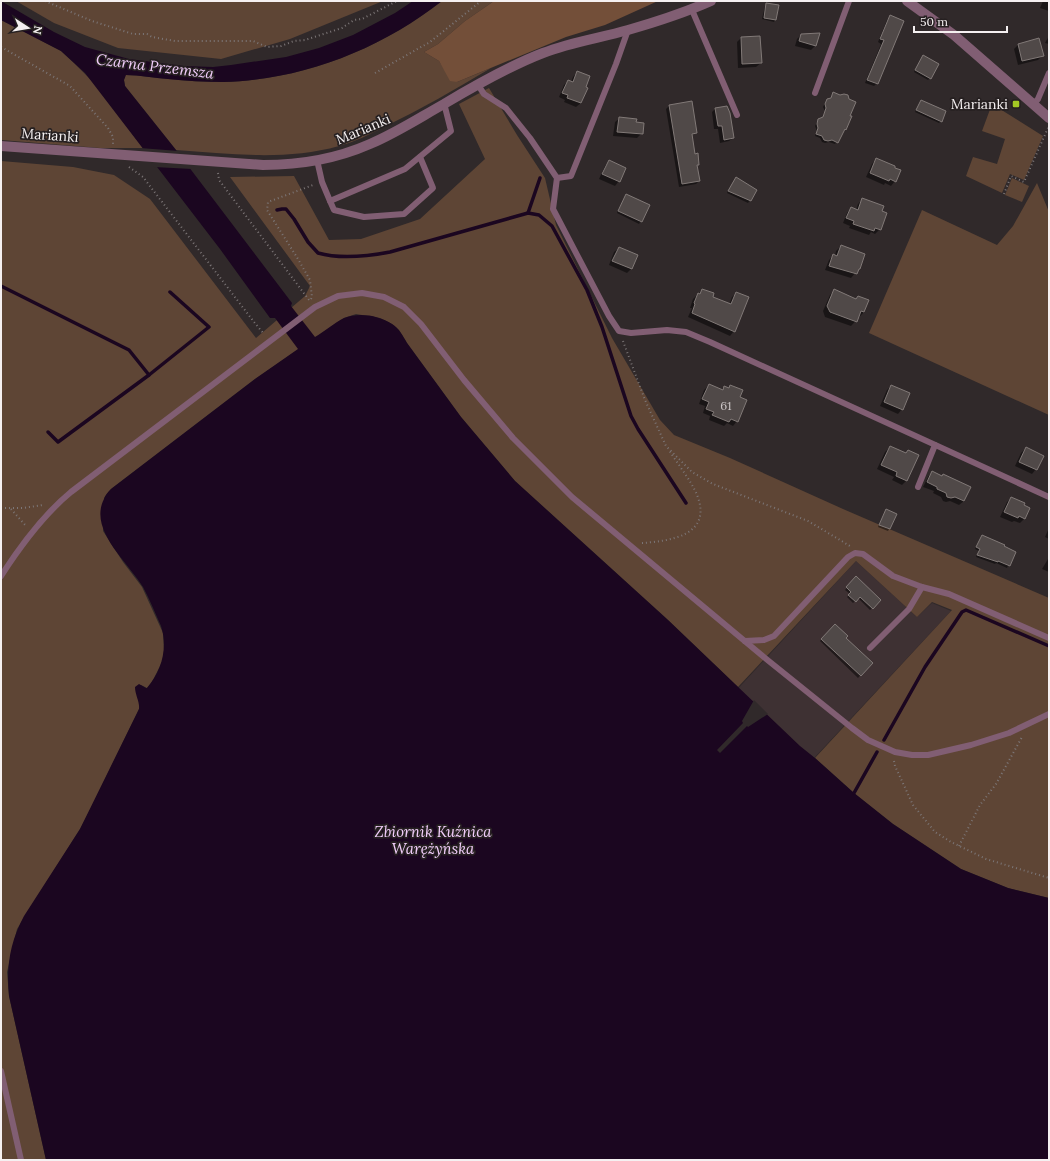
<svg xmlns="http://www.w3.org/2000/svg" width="1050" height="1161" viewBox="0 0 1050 1161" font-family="Lora,serif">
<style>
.built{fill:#3e3133}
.green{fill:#5e4535}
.forest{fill:#734f39}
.water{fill:#1b0620}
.pier{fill:#30292a}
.shadow{fill:#0007}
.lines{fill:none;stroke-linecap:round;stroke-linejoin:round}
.stream{stroke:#1b0620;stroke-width:3.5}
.building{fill:#504948;stroke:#817977}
.path{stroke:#7c7677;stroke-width:2;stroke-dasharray:1 3;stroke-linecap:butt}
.lane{stroke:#815e73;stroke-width:6}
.street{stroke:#815e73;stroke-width:10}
.poi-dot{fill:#a4c824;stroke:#262021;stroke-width:1.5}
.labels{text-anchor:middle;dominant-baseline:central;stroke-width:3.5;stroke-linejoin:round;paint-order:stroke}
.number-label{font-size:12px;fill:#ccc6c7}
.poi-label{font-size:14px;fill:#f5f0f1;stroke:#262021;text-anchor:end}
.street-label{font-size:14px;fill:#f5f0f1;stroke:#262021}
.water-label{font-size:15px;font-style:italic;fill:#f2cefb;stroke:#262021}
</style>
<rect width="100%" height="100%" fill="#30292a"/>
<!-- built -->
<polygon class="built" points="856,561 917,617 932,603 951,611 774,801 697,733"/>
<!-- green -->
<g class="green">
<polygon points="16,1 383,1 290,39 221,59 118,48 54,23"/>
<path d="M442,1h52l-29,20 -27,23 -14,8 15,9 7,11 11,10 34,-14c-35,21 -70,41 -107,59 -14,7 -29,15 -45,19 -53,15 -109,8 -163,4l-51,-64 -1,-6 1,-5c15,0 29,3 43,4 18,2 36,3 55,3 79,-2 156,-32 219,-81z"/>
<polygon points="1,20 61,51 74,63 94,83 143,148 100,148 1,140"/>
<polygon points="489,88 517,135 545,178 556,225 612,338 660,420 674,435 730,458 843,509 1049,598 1049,898 1008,888 961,869 893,824 854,793 815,758 952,610 932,602 917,617 856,561 738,687 668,620 515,481 461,417 407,343 399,330 392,324 380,318 356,314 344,318 255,379 111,489 104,498 103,531 123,562 142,587 163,633 164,650 163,660 152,682 147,688 141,685 139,709 92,806 80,829 17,929 7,972 9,996 46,1160 1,1160 1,161 73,167 114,175 150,199 256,338 305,296 310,286 230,177 294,176 329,240 361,239 420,219 485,159 459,104"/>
<polygon points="992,104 1043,136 1024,180 1010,174 1002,193 966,176 973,157 997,164 1005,139 982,131"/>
<polygon points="1012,178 1029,186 1022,202 1005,195"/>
<polygon points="1037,183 1049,212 1049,415 869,333 922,210 997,245 1013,226"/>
</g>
<!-- forest -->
<polygon class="forest" points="494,1 658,1 605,25 566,37 457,82 450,81 439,61 424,52 438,44 465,21"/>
<!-- water -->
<path class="water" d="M1,1l53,31 31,15 44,12 55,7 29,1 18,-2 55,-8 33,-9 34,-13 42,-22 18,-12h29c-63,49 -140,79 -219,81 -18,0 -37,-1 -55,-3 -14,-1 -28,-4 -42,-4l-2,5 1,6 51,64 116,153 -1,3 24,31c10,-6 19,-14 29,-19 14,-6 35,-3 48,6 7,4 11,12 15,19l54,74 54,64 153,139 132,126 15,12 39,35 39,31 68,45 47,19 41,10v262h-1003l-37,-164c-3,-29 1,-54 15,-80l56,-87 59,-120c1,-7 -4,-14 -4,-22l4,-3 7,4h1c15,-18 21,-40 14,-62 -6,-13 -11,-26 -18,-39 -14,-24 -55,-57 -39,-88 1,-4 4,-7 7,-10l144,-110 43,-30 -23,-31h-5l-50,-69 -135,-176 -24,-22 -60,-31z"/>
<!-- pier -->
<g class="pier">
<polygon points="140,148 179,151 192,169 154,167"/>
<polygon points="754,700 768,714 748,727 747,726 720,753 717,750 743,723 742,721"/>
</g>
<!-- shadow -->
<g class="shadow">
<polygon points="1043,1 1049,1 1049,11 1040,8"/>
<polygon points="767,4 775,20 774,22 762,19 765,6"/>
<polygon points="890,17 877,83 874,86 865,83 881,44 878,42 887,20"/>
<polygon points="802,34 818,34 815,46 811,50 795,46 797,39"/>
<polygon points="1049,36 1049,44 1045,43"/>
<polygon points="741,38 761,63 756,67 738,68 737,42"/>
<polygon points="1039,41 1043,55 1038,60 1018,65 1014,49 1018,45"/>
<polygon points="923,57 930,78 928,80 914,72"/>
<polygon points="577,72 585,87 587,88 581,103 576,107 564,102 565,100 559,97 564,85 568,81 571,82 573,77"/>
<polygon points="834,94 845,129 835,144 829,142 825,143 822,142 820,138 815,136 817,131 815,126 817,122 822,119 825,111 823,107 825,103 830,99"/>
<polygon points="921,101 941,121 939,123 915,112"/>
<polygon points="691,102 696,132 691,136 694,155 698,165 696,167 699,181 696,184 679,187 666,109 669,106"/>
<polygon points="715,109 733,138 729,141 720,143 718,129 714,129 712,112"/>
<polygon points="620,118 635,123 642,133 637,138 613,136 615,122"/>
<polygon points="876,159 895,181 891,186 885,183 884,185 866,177 872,164"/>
<polygon points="609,161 619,181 615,186 599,179 605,166"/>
<polygon points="736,179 756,191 748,203 727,193"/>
<polygon points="625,197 649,206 639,224 617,213"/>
<polygon points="863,199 880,229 875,234 871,232 869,235 849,228 850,226 843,223 847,213 851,208 856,210 858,204"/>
<polygon points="841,246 857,271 851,278 825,270 829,260 833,256 835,256 836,251"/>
<polygon points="619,248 637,256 631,269 627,273 609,265 614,252"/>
<polygon points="702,290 711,297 729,305 732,297 737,293 734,331 730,336 688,317 692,308 690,308 693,299"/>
<polygon points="834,291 855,300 858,297 864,312 851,326 825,317 823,311 830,295"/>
<polygon points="709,385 721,390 724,387 727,389 730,386 738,397 737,421 733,426 727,423 724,426 709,420 710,416 703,413 705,406 699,404 704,390"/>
<polygon points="891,386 902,409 898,414 880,406 887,390"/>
<polygon points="890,447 905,454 908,451 906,481 902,485 892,480 894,477 877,469 885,452"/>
<polygon points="1026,448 1036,469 1032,474 1015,466 1021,453"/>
<polygon points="932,472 964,501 959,505 950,501 946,502 943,501 941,497 933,493 934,491 923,487 928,477"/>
<polygon points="1011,498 1024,519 1020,523 1014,521 1012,522 1000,517 1007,502"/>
<polygon points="886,510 896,514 888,531 878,527"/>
<polygon points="1049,528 1049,539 1045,537"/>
<polygon points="982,536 1015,552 1007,568 996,563 995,564 976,557 979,551 975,549"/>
<polygon points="1048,559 1049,560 1049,572 1042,569"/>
<polygon points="856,578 880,600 870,610 858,598 853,603 847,597 850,594 845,590"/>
<polygon points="835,625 844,639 871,663 858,678 820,641"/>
</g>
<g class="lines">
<!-- stream -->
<g class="stream">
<path d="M277,210l5,-1h4l8,10 14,23 10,11c21,6 51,3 72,-1l138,-39 11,2 13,11 35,64 15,37 29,89 7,13 48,74"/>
<polyline points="528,213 540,178"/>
<polyline points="1,286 129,350 149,375 209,327 170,292"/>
<polyline points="48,432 58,442 149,375"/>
<polyline points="884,740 925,667 962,612 966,610 1049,646"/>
<polyline points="854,793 877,752"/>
</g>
</g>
<!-- building -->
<g class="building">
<polygon points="766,3 779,5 776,20 764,18"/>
<polygon points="890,15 904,21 878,84 867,80 884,40 880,39"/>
<polygon points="820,33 816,46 799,41 801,34"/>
<polygon points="760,36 762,63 742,64 741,37"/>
<polygon points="1039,38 1044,56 1022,61 1018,44"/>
<polygon points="923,55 939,64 931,79 915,70"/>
<polygon points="577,71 590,76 586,87 588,88 581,103 567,98 568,95 562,93 568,80 573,82"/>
<polygon points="833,92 840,95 844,94 848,95 849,99 856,102 850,116 852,116 846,130 845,129 838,143 832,140 828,141 824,140 822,136 816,134 818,128 817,124 818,119 823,117 826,108 825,104 827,99 831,98"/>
<polygon points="921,100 946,111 942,122 916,110"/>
<polygon points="692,101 697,133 692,134 695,154 698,153 699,165 697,165 700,181 682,184 669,105"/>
<polygon points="727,106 730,113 734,138 724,140 722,126 718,126 715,108"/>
<polygon points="619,117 637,119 636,122 644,123 643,134 617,132"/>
<polygon points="876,158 895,166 895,168 901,170 896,182 890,179 889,181 870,173"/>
<polygon points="609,160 626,168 620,182 602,174"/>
<polygon points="736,177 757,190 751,201 728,191"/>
<polygon points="626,194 650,205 642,222 618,211"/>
<polygon points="862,198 884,206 882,211 887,213 881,230 875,228 874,231 853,224 854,221 846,218 851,207 858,210"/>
<polygon points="841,245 865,254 860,269 859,269 857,274 829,266 833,254 837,256"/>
<polygon points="619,247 638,255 632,269 612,261"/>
<polygon points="702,289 714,293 713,297 731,304 736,292 749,297 735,332 692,313 695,304 694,303 698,293 700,294"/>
<polygon points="834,289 856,299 858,296 869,300 864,312 861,311 857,322 830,312 827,306"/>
<polygon points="709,384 723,390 724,386 729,388 730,385 743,390 740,397 747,400 738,422 731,419 729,422 712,415 714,412 706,409 709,402 702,399"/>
<polygon points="891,385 910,393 903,410 884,402"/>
<polygon points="890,446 906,453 908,450 919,455 907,481 896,476 897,472 881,465"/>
<polygon points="1026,447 1044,456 1037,470 1019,462"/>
<polygon points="932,471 942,476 943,474 971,487 964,501 955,497 951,498 947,497 946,493 937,489 937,487 927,482"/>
<polygon points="1011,497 1025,503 1024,505 1030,508 1025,519 1019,516 1018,518 1004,512"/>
<polygon points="886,509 897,514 890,529 879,525"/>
<polygon points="982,535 1005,545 1004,546 1016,552 1010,566 998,561 998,562 977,555 980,549 976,547"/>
<polygon points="856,576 881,600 873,609 860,597 856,602 848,595 851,592 846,587"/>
<polygon points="835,624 848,636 846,638 873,663 861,676 821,639"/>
</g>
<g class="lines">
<!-- path -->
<g class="path">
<polyline points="45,1 92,21 133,34 147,34 152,37 175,41 253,41 267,47 281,46 294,41 305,40 342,28 354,20 362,19 397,1"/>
<polyline points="1,47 70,86 108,128 113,137 113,144"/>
<polyline points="375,73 430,42 481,1"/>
<polyline points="129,167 143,177 254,322 264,334"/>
<polyline points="218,173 219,180 309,300"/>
<polyline points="1004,194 1011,176 1024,182 1048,128"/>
<polyline points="311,299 312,297 310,280 298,259 267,210 268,202 313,185"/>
<polyline points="623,341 645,400 666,446 692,472 713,484 808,521 850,546"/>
<polyline points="1,508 23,508 43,505"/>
<polyline points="11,509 26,526"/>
<path d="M642,543c29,-2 71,-8 55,-48 -5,-13 -20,-32 -28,-45"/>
<polyline points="894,761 895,766 913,805 935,832 951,842 986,859 1049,878"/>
<polyline points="959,846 980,805 996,784 1022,737"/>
</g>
<!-- lane -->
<g class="lane">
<polyline points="692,10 737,115"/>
<polyline points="478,85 484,94 506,108 530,138 557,178 553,209 609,316 619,331 631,333 667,330 686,332 710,342 1049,497"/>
<polyline points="815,93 849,1"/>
<polyline points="1033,105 1038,99 1049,73"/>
<polyline points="317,160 322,182 330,201 405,169 451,131 444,103"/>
<polyline points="557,178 571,176 616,64 628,30"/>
<polyline points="330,201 334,210 364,217 404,214 433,188 420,157"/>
<polyline points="918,487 935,445"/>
<path d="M1,576c20,-31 42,-61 70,-84l244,-185 23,-11 24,-3 22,4 20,10 17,17 43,56 49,58 59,59 193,161 87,70 16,12 27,12 17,3h16l43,-10 38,-12 40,-19"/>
<polyline points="745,641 764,640 774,636 848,557 855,553 863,554 893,576 922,587 949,594 1049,638"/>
<polyline points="870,648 909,609 922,587"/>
<polyline points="1,1071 21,1160"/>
</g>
<!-- street -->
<g class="street">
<polyline points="907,1 954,35 1049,118"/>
<path d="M1,146l262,19c37,0 73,-6 107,-21 26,-11 49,-26 74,-40 32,-19 65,-38 99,-51 28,-11 57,-15 85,-23 28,-8 56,-17 83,-29"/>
</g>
</g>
<!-- markers -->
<rect class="poi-dot" x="1012" y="100" width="8" height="8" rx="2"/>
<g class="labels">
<!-- number labels -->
<g class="number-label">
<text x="726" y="405">61</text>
</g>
<!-- poi labels -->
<g class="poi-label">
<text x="1008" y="104">Marianki</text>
</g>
<!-- street labels -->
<g class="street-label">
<text transform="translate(363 129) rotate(-23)">Marianki</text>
<text transform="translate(50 135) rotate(4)">Marianki</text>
</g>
<!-- water labels -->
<g class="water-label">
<text transform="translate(155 66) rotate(7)">Czarna Przemsza</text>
<text x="433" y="831">Zbiornik Kuźnica<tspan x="433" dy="17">Warężyńska</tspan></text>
</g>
</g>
<!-- border -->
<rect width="1050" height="1161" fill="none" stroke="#f5f0f1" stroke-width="4"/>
<!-- north arrow -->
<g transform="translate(28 28) rotate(102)" stroke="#262021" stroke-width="3" paint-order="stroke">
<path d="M0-3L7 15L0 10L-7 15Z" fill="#f5f0f1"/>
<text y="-6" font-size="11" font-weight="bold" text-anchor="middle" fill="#f5f0f1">N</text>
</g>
<!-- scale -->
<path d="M914 26v6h93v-6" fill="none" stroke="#f5f0f1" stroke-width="2"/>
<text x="920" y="26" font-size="12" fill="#f5f0f1" stroke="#262021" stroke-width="3" paint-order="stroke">50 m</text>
</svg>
